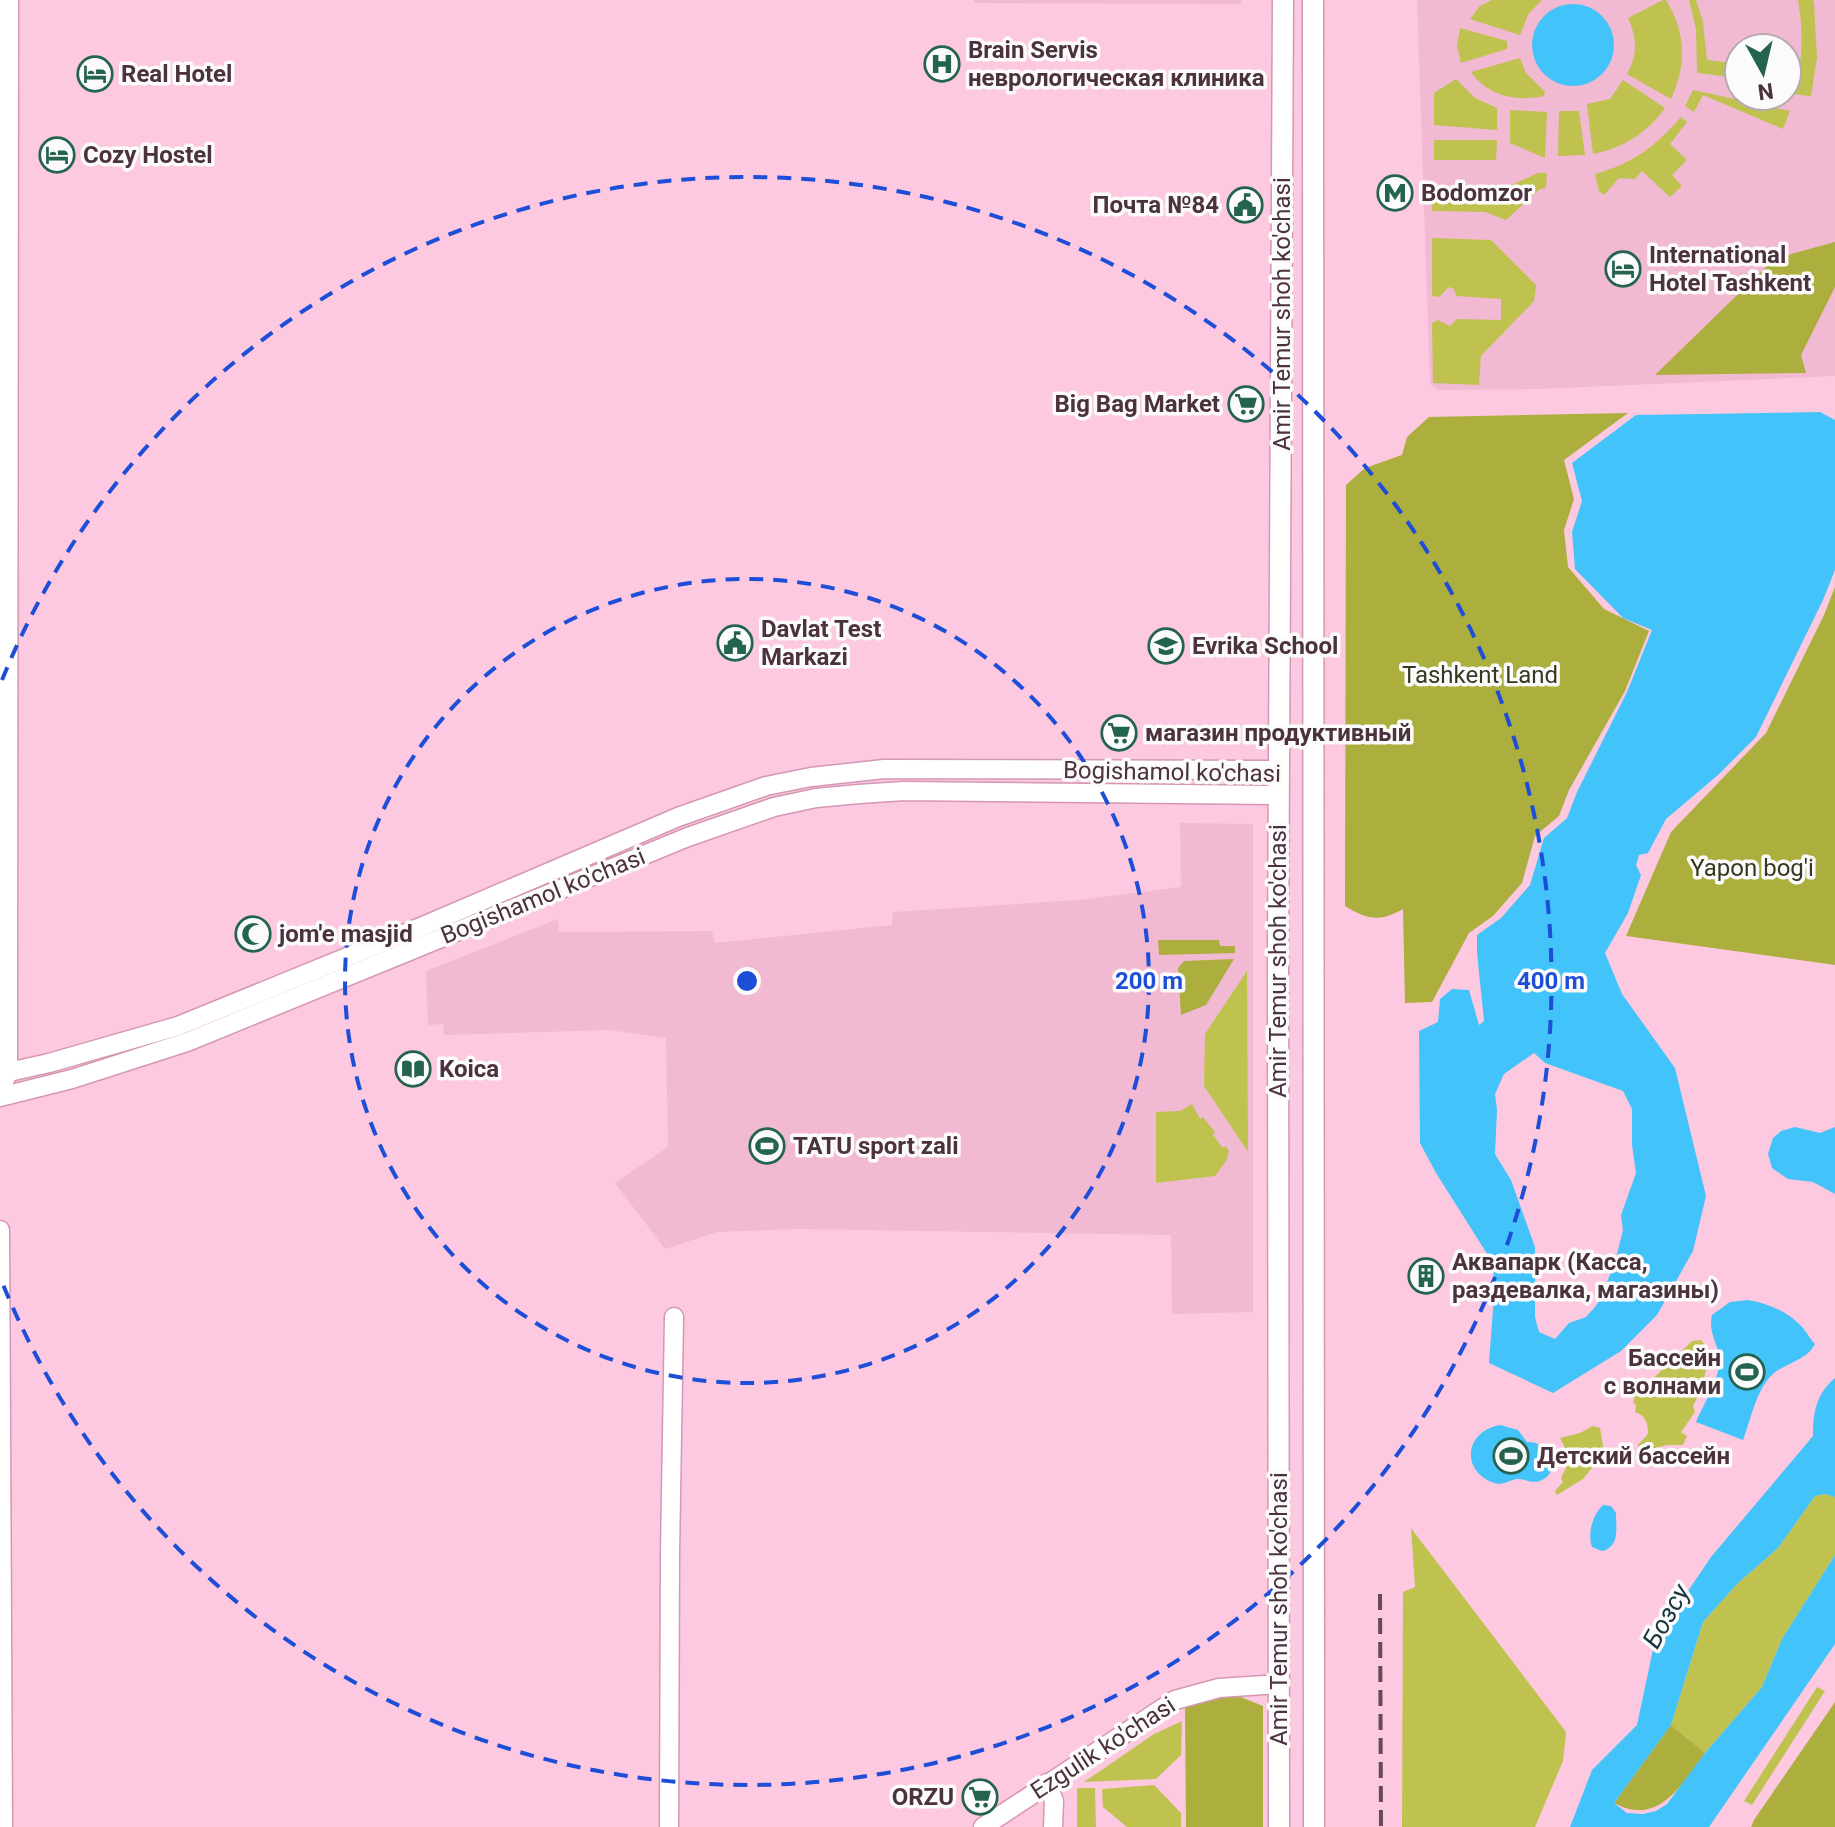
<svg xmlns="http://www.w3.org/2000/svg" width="1835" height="1827" viewBox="0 0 1835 1827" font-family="Roboto,sans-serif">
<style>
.built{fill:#f2b9d2;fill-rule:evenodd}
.green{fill:#bfc24e}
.forest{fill:#acae3d}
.water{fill:#42c3f9;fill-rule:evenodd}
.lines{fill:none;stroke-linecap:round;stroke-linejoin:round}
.secondary-casing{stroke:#d597b3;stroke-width:21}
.primary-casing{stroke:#d597b3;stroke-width:23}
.secondary{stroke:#fff;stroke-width:18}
.primary{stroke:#fff;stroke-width:20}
.rail{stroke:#674a57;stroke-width:4;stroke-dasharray:16 8;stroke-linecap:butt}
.ring{fill:none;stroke:#1d4ed8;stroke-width:4;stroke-dasharray:14 10}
.labels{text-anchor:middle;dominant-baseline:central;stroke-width:7;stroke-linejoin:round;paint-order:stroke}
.poi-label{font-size:24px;font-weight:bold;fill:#4b323d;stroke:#fbfbfb;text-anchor:start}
.street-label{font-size:24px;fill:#4b323d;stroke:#fbfbfb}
.park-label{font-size:24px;fill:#373820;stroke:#fbfbfb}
.water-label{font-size:26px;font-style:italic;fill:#193440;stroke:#fbfbfb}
.centre{fill:#1d4ed8;stroke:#fbfbfb;stroke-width:4}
.ring-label{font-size:24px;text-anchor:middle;font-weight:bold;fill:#1d4ed8;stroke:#fbfbfb;stroke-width:7;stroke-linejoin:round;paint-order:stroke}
</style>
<rect width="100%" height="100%" fill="#fdc9e0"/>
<!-- built -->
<g class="built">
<polygon points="973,0 1241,0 1241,4 974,3"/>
<path d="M1417,0h418v376l-296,13 -99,1 -6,-3 -4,-4zM1739,48h48v48h-48z"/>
<polygon points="1180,823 1253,824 1253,1312 1172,1314 1171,1235 799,1229 717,1232 665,1249 615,1183 668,1147 666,1038 609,1030 444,1035 443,1024 428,1025 426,971 558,919 559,932 712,931 715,943 892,925 893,912 1079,900 1181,887"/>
</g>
<!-- green -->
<g class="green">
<polygon points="1492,0 1542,0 1529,13 1520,35 1470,19 1480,6"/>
<path d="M1663,0h3c20,33 21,64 5,99l-44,-25c11,-19 10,-36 1,-56z"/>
<polygon points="1689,0 1696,0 1703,22 1707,60 1732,63 1733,69 1739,69 1739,78 1697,73 1696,29"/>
<path d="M1798,0h15l1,3 3,55 -6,38 -21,-2 3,-24h6c4,-24 3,-46 -1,-70z"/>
<polygon points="1460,28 1507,41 1507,49 1461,63 1457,46"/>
<path d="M1520,58l6,15 19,19 -1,4c-27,6 -57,0 -73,-24z"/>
<polygon points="1456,79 1475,98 1497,108 1497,130 1434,125 1434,93"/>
<path d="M1623,80l42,28c-18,25 -42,40 -72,46l-6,-50 23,-5z"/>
<polygon points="1693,90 1790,111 1783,129 1703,95 1694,112 1685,106"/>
<polygon points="1510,110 1547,112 1545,158 1510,143"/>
<polygon points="1559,111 1579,111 1585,155 1558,156"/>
<path d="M1681,117l6,5 -17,22 17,16 -15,15 10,11 -12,11 -28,-26 -7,8 -16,-1 -15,17 -5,-4 -4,-17c37,-10 61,-28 86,-57z"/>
<polygon points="1434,140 1497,140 1496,160 1434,160"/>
<polygon points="1538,173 1547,173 1546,188 1540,189 1506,220 1485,212 1432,211 1433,187 1501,190"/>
<polygon points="1432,238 1491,240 1536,285 1534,301 1481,356 1479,385 1433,383 1432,323 1438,320 1450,326 1457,319 1501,320 1501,299 1456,296 1454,289 1449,287 1439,297 1432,296"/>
<polygon points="1247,971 1248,1152 1204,1086 1205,1034"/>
<polygon points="1192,1104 1200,1119 1203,1117 1215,1132 1213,1135 1223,1148 1226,1146 1229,1151 1226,1161 1215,1176 1156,1183 1156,1112 1180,1111"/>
<path d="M1701,1340c3,4 6,7 7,12 2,11 -9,45 -15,54l2,6 -14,20 6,4 -4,9h-16l-27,7 -2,-7 10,-11c0,-10 -2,-19 -13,-22l1,-7 -3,-3 2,-6 57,-55z"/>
<polygon points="1593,1426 1600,1428 1604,1453 1583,1479 1557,1495 1555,1491 1563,1482 1561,1478 1566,1468 1562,1461 1565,1448 1560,1438 1580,1433"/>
<polygon points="1825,1494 1835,1497 1835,1555 1782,1639 1762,1687 1705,1753 1671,1725 1703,1622 1737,1584 1778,1548 1815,1496"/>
<polygon points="1411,1528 1566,1732 1563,1761 1535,1827 1402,1827 1403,1592 1415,1587"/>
<polygon points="1817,1687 1825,1691 1752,1805 1744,1801"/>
<polygon points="1182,1721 1181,1755 1156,1779 1084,1782 1154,1734"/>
<polygon points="1154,1785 1181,1813 1181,1827 1127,1827 1103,1807 1102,1789"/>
<polygon points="1077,1788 1095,1788 1096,1827 1077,1827"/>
</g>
<!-- forest -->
<g class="forest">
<polygon points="1835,242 1835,287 1801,355 1806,373 1655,375 1770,263 1791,254"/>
<path d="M1628,413l-64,47 10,39 -10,31 4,37 36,42 45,22 -24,60 -56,99 -10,26 -24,20 -13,47 -29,33 -24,17 -37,69 -27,1 -2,-94c-22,13 -36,11 -58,-3l1,-421 19,-17 37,-13 5,-18 22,-20z"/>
<polygon points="1835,587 1835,965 1626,936 1671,832 1766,733 1824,615"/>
<polygon points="1158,940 1219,940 1220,946 1235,946 1235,953 1159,955"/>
<polygon points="1234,959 1206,1005 1181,1015 1178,968 1184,961"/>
<polygon points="1233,1694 1263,1706 1263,1827 1186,1827 1185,1705"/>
<polygon points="1835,1702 1835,1827 1751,1827 1754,1820"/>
<path d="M1671,1725l34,28c-24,32 -46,74 -91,50z"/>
</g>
<!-- water -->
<g class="water">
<circle cx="1573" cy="45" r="41"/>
<path d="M1820,412l15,8v150l-12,30 -67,137 -38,38 -52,44 -18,34 -9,2 -3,10 5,10 -13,38 -23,40 17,41 53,74 31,128 -13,55 -36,64 -36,36 -68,42 -64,-30 6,-81 -4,-22 -55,-87 -16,-30 -1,-112 19,-9 2,-23 12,-10 17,1 10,35 5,-4 -7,-68v-18l24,-17 29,-33 14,-47 23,-20 10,-26 50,-100 25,-62 -29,-12 -48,-49 -3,-37 10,-31 -10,-38 64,-48zM1534,1053l11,10 78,28 9,18v36l4,28 -15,42 2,15 -6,24 -15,43 -7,10 -9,10 -17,6 -14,16 -16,-7 -4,-15v-70l-24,-67 -16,-26 2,-44 -2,-16 9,-20z"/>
<polygon points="1795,1127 1820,1133 1835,1127 1835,1194 1813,1182 1788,1179 1772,1168 1768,1154 1773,1138 1781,1131"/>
<path d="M1747,1300c19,3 38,10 52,24 7,6 10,14 16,20 -8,16 -29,19 -42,30 -17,15 -22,46 -30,66l-47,-18c8,-19 25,-44 23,-65 -2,-16 -11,-25 -7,-42l18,-13z"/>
<path d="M1835,1378v119l-10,-3 -10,2 -37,52 -41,36 -34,38 -32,103 -57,78 13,10 16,1 13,-3 11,-7 38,-51 57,-66 20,-48 53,-84v89l-126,183h-139l22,-57 45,-45 18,-85 56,-83 102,-121c0,-23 3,-42 22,-58z"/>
<path d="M1500,1425l18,5 9,12c22,-1 37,26 15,38 -10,5 -17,-2 -25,-1 -7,1 -12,5 -19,5 -37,-9 -36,-52 2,-59z"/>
<path d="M1603,1505l8,1 5,7c0,15 4,34 -14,38l-10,-4c-5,-13 1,-33 11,-42z"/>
</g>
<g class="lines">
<defs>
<g id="secondary">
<polyline points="0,1074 49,1063 178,1026 423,926 678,817 766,786 811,777 884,769 1278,770"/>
<polyline points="4,1082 8,1072 8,1040 9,0"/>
<polyline points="0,1097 72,1079 187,1042 688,837 774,807 816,798 859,794 904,791 1278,795"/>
<polyline points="0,1230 3,1827"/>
<polyline points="1047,1783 1054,1801 1053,1827"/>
<polyline points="669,1827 670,1554 674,1317"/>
<polyline points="983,1827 1175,1700 1219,1688 1278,1684"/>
</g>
<g id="primary">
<polyline points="1313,0 1314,1827"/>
<polyline points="1279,1827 1278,952 1283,0"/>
</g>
</defs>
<!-- secondary casing -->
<use href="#secondary" class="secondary-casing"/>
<!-- primary casing -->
<use href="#primary" class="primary-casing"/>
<!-- secondary -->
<use href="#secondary" class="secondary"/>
<!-- primary -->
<use href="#primary" class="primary"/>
<!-- rail -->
<polyline class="rail" points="1380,1594 1381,1827"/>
</g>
<!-- distance rings -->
<g class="ring">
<circle cx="747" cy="981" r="402"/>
<path d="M2 680A804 804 0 1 1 2 1282"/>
</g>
<!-- icons -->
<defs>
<symbol id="hospital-ring" viewBox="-11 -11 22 22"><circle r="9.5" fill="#fbfbfb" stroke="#246350" stroke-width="1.5"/><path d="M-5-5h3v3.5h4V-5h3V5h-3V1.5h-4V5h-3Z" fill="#246350"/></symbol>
<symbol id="hotel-ring" viewBox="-11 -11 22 22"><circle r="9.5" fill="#fbfbfb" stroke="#246350" stroke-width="1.5"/><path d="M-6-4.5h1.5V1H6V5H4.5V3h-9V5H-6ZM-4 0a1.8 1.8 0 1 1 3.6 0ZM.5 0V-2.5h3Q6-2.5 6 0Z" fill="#246350"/></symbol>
<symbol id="metro-ring" viewBox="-11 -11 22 22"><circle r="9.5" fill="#fbfbfb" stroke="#246350" stroke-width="1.5"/><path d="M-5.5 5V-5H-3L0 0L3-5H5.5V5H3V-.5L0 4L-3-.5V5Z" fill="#246350"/></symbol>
<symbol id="civic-ring" viewBox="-11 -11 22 22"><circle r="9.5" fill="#fbfbfb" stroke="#246350" stroke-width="1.5"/><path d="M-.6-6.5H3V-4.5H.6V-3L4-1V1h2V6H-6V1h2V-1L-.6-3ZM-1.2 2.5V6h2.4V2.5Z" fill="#246350"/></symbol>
<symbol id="supermarket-ring" viewBox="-11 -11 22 22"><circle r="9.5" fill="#fbfbfb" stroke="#246350" stroke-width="1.5"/><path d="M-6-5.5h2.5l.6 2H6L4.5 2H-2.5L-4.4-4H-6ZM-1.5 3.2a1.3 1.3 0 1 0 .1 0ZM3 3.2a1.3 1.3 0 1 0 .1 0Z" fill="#246350"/></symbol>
<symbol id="school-ring" viewBox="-11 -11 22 22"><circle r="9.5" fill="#fbfbfb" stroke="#246350" stroke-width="1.5"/><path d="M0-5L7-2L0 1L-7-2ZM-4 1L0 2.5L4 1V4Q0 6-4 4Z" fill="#246350"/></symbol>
<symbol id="mosque-ring" viewBox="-11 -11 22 22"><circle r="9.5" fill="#fbfbfb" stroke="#246350" stroke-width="1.5"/><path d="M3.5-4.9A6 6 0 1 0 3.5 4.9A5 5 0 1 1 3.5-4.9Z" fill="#246350"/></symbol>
<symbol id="library-ring" viewBox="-11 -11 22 22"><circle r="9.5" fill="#fbfbfb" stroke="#246350" stroke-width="1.5"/><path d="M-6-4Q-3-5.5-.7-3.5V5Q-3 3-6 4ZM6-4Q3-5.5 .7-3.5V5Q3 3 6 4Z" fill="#246350"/></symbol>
<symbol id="stadium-ring" viewBox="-11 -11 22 22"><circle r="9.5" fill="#fbfbfb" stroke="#246350" stroke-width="1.5"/><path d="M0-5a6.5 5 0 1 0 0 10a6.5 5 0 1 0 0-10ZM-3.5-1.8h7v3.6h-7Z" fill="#246350"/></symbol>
<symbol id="building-ring" viewBox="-11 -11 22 22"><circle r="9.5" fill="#fbfbfb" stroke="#246350" stroke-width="1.5"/><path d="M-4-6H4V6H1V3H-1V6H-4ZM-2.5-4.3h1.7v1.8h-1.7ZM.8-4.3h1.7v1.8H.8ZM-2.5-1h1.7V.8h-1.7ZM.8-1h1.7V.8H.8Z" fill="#246350"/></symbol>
</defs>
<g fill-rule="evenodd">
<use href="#hospital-ring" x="922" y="44" width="40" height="40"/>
<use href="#hotel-ring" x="75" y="54" width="40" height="40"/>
<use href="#hotel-ring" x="37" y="135" width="40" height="40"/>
<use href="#metro-ring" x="1375" y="173" width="40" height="40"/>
<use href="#civic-ring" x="1225" y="185" width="40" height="40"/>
<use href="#hotel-ring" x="1603" y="249" width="40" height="40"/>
<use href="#supermarket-ring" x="1226" y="384" width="40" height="40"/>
<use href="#civic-ring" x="715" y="623" width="40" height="40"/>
<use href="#school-ring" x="1146" y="626" width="40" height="40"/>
<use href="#supermarket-ring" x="1099" y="713" width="40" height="40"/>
<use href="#mosque-ring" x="233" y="914" width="40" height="40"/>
<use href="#library-ring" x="393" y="1049" width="40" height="40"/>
<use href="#stadium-ring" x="747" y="1126" width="40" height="40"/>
<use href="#building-ring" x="1406" y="1256" width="40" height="40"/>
<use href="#stadium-ring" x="1727" y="1352" width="40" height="40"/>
<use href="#stadium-ring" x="1491" y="1436" width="40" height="40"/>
<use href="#supermarket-ring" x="960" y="1777" width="40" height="40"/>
</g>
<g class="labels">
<!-- poi labels -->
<g class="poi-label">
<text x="968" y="50">Brain Servis<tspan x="968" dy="28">неврологическая клиника</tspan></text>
<text x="121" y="74">Real Hotel</text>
<text x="83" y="155">Cozy Hostel</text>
<text x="1421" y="193">Bodomzor</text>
<text x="1219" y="205" text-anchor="end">Почта №84</text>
<text x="1649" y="255">International<tspan x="1649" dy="28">Hotel Tashkent</tspan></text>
<text x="1220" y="404" text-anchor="end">Big Bag Market</text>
<text x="761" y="629">Davlat Test<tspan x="761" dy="28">Markazi</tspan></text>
<text x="1192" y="646">Evrika School</text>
<text x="1145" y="733">магазин продуктивный</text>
<text x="279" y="934">jom'e masjid</text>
<text x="439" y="1069">Koica</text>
<text x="793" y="1146">TATU sport zali</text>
<text x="1452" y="1262">Аквапарк (Касса,<tspan x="1452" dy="28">раздевалка, магазины)</tspan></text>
<text x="1721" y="1358" text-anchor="end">Бассейн<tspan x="1721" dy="28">с волнами</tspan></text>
<text x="1537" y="1456">Детский бассейн</text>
<text x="954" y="1797" text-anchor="end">ORZU</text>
</g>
<!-- street labels -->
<g class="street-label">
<text transform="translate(1282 314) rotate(-90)">Amir Temur shoh ko'chasi</text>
<text transform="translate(1172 772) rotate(1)">Bogishamol ko'chasi</text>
<text transform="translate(543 896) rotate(-22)">Bogishamol ko'chasi</text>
<text transform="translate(1278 961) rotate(-90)">Amir Temur shoh ko'chasi</text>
<text transform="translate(1279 1609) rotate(-90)">Amir Temur shoh ko'chasi</text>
<text transform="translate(1103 1748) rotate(-33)">Ezgulik ko'chasi</text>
</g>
<!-- park labels -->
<g class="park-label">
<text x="1480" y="675">Tashkent Land</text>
<text x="1752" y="868">Yapon bog'i</text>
</g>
<!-- water labels -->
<g class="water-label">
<text transform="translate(1666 1616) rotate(-61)">Бозсу</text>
</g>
</g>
<circle cx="747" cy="981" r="12" class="centre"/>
<g class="ring-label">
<text x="1149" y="989">200 m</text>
<text x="1551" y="989">400 m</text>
</g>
<!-- north arrow -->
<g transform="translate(1763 72) rotate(172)"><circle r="38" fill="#fbfbfb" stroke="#b5abaf" stroke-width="2"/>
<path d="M0-6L14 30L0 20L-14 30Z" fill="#246350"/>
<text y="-12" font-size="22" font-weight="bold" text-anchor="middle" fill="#4b323d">N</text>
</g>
</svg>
